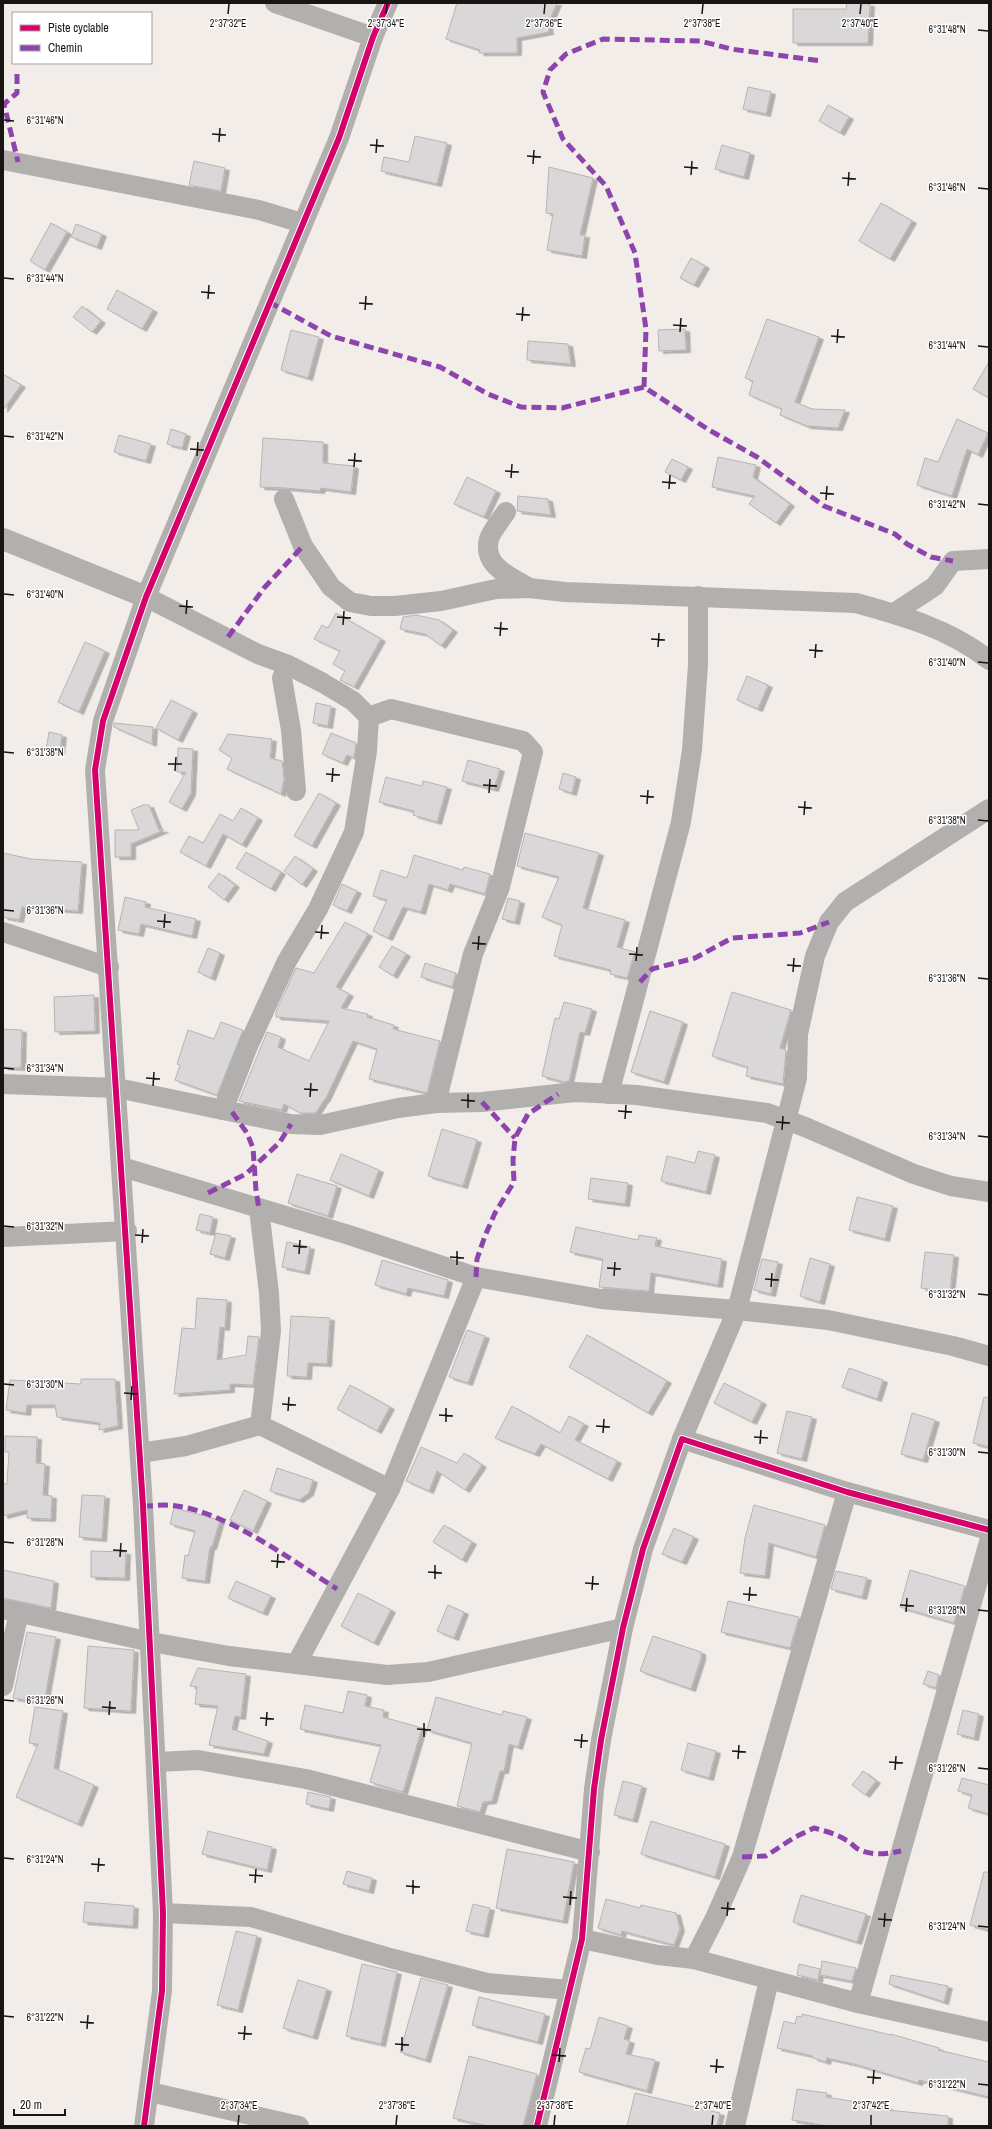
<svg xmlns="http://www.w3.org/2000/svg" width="992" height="2129" viewBox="0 0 992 2129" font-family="'Archivo Narrow',sans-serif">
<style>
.building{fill:#d9d7d7;stroke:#b6b4b4;filter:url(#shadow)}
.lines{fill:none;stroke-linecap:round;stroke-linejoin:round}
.street{stroke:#b2b0ae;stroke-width:20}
.secondary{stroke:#b2afad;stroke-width:22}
.quiet{stroke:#8e44ad;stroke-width:5;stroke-dasharray:10 5;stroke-linecap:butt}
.cycleway-casing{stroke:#fff;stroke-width:8}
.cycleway{stroke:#d6006c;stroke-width:6}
.ticks{fill:none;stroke:#191513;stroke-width:1.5}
.ticks-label{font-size:10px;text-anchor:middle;fill:#191513;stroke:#fff;stroke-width:3;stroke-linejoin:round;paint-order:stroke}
</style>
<defs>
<filter id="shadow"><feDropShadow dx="4.5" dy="2.5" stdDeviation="0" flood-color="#0004"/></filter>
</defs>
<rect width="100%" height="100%" fill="#f3ede9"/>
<!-- building -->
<g class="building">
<polygon points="457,3 557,3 548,24 549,32 517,38 517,53 479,53 480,50 446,39"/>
<polygon points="847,3 870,4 868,43 793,43 793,9 846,9"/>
<polygon points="748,87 771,92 766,114 743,109"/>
<polygon points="828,105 849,117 840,133 819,121"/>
<polygon points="415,136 447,143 437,184 381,171 384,157 409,162"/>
<polygon points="722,145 750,153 744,177 715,169"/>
<polygon points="194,161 225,168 221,191 189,185"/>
<polygon points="549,167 593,178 580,235 585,235 582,256 547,250 553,214 546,213"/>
<polygon points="881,203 912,221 890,259 859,241"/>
<polygon points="51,223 67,232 45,270 30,261"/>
<polygon points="76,224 102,234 97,247 71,237"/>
<polygon points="691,258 705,266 694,285 680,278"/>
<polygon points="117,290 153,310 142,329 107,309"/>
<polygon points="82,306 101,321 92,332 73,317"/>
<polygon points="767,319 819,337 795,402 812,409 845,410 838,428 807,426 780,415 782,409 749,395 753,381 745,378"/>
<polygon points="685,329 686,350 659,351 658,330"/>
<polygon points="291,330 319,337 308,378 281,370"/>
<polygon points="528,341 568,344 571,364 527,360"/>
<polygon points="989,362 989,398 973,389"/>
<polygon points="3,374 21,385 3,410"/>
<polygon points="957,419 988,433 978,455 967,449 952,496 917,485 925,458 938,462"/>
<polygon points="171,429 186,434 182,448 167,444"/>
<polygon points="119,435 151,444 146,461 114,452"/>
<polygon points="263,438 323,442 323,463 354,466 351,492 321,488 320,491 285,488 260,487"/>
<polygon points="718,457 756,465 753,477 790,504 776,523 749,504 755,496 712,487"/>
<polygon points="672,459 688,467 681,480 665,472"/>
<polygon points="467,477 496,491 484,517 454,504"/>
<polygon points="518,496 548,499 551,515 517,511"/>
<polygon points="336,613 381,639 354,687 340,680 345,671 333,664 340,651 314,639 322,625 328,628"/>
<polygon points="416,615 439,620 453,630 441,646 425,634 400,629 403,617"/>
<polygon points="85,642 105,651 79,712 58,702"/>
<polygon points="747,676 768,685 758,709 737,700"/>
<polygon points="171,700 193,711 178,740 156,728"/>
<polygon points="316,703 331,706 328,726 313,723"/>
<polygon points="114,723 153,727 152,744 114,727"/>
<polygon points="49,732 62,735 60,752 46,750"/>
<polygon points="331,733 356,743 354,758 347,755 343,763 322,754"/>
<polygon points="228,734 272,739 270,758 282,761 284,780 281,794 227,769 232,758 219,750"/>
<polygon points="178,748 193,749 191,793 182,809 169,802 186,772 177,772"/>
<polygon points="468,760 500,769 494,789 462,781"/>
<polygon points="563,773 576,777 572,793 559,789"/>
<polygon points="386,777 422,786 423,781 447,787 437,822 413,815 414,811 379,802"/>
<polygon points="319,793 336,803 312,846 294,836"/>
<polygon points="143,805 149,805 159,830 164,830 131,844 131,857 115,857 115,830 139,830 131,810"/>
<polygon points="241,808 258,818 242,845 223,834 206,866 180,852 189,836 203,843 220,814 233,821"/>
<polygon points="525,833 599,853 583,908 625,920 617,947 635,952 627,978 610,974 611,970 554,956 562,925 542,917 559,877 517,866"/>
<polygon points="246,852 281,872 271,889 236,868"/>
<polygon points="3,853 31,859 82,862 78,911 22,907 19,920 3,917"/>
<polygon points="414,855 463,870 464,867 490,874 485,894 450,884 448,890 429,884 421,912 403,907 388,938 373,931 387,900 373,896 381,870 407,878"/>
<polygon points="295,856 313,869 302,885 284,871"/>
<polygon points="219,873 235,885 224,900 208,887"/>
<polygon points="342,884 357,891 347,911 333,905"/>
<polygon points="125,897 146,902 145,907 196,919 192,936 141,924 139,934 118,930"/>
<polygon points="508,898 520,901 515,922 502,919"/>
<polygon points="345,922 368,934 336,987 349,994 341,1008 368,1014 367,1017 394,1025 393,1029 440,1041 427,1093 369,1079 377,1049 353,1041 325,1100 324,1100 316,1113 300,1113 284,1104 282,1110 239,1101 267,1032 281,1037 278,1047 309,1061 329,1021 276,1017 276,1012 296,968 314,973"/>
<polygon points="392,946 406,954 393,976 379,967"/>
<polygon points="208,948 220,953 211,978 198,972"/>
<polygon points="425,963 456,973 452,987 421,977"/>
<polygon points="732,992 791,1010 780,1048 786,1050 783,1084 746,1076 748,1067 712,1056"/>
<polygon points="94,995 95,1031 55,1032 54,997"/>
<polygon points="564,1002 592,1009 585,1033 580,1032 569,1081 564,1082 542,1076 555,1018 559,1019"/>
<polygon points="650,1011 683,1022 664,1082 631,1072"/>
<polygon points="221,1022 243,1030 217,1095 175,1080 180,1065 177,1064 188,1030 214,1039"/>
<polygon points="3,1029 22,1030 21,1068 3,1067"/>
<polygon points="442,1129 477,1140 463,1186 428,1176"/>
<polygon points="698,1151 715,1155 706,1192 661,1181 667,1156 695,1163"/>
<polygon points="341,1154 379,1170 369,1196 330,1180"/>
<polygon points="297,1174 337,1186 328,1216 288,1203"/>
<polygon points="591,1178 628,1183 625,1204 588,1199"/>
<polygon points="857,1197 893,1206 885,1239 849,1230"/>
<polygon points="200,1214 213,1217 210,1233 196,1230"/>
<polygon points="576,1227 638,1240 639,1235 657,1238 655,1246 722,1259 718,1285 651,1273 649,1291 599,1287 603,1259 570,1252"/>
<polygon points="216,1233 231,1236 225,1258 210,1254"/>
<polygon points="287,1242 310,1247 305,1272 282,1267"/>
<polygon points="925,1252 954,1255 950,1292 921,1288"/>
<polygon points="810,1258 830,1264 820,1302 800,1296"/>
<polygon points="762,1259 778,1262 771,1294 754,1290"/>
<polygon points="382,1260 448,1280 444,1296 408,1288 406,1294 375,1285"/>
<polygon points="197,1298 227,1300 225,1328 220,1327 217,1360 246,1355 248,1336 259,1337 253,1385 230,1384 230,1390 174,1394 182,1328 195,1329"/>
<polygon points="291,1316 330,1318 327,1364 308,1363 307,1377 287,1376"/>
<polygon points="467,1330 485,1336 468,1383 449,1377"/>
<polygon points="587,1335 667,1381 648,1413 569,1367"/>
<polygon points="849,1368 883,1380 877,1399 842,1387"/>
<polygon points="81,1379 115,1379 118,1426 99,1430 100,1423 57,1417 55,1405 27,1405 26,1413 6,1410 10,1380 81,1384"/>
<polygon points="724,1383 762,1402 752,1422 714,1403"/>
<polygon points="350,1385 390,1407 377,1431 337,1409"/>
<polygon points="984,1397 989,1398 989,1447 973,1443"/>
<polygon points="512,1406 560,1433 569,1416 584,1424 575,1440 617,1461 608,1479 541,1444 535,1454 495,1438"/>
<polygon points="787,1411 812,1417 802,1459 777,1453"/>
<polygon points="912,1413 935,1420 923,1460 901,1454"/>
<polygon points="5,1436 37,1437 36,1463 45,1464 43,1495 52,1496 51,1519 27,1518 27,1510 3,1516 3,1484 7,1484 9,1452 5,1452"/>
<polygon points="421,1447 457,1463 464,1453 482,1465 465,1490 437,1471 429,1491 406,1481"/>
<polygon points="277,1468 313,1480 309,1493 299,1500 270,1491"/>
<polygon points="244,1490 267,1501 253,1531 230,1520"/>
<polygon points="82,1495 105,1496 102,1539 79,1537"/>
<polygon points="754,1505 825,1525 816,1557 769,1543 765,1576 740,1573 745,1538"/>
<polygon points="174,1508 220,1520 212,1547 210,1547 205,1581 182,1578 185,1555 188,1556 195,1531 170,1524"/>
<polygon points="444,1525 472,1542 462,1560 433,1542"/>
<polygon points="674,1528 694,1537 682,1562 662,1554"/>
<polygon points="91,1551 126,1552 125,1578 91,1577"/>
<polygon points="3,1570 54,1581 51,1608 3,1598"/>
<polygon points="910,1570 965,1586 954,1623 900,1607"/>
<polygon points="836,1571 867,1578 862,1597 831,1589"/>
<polygon points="236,1581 271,1596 263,1613 228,1598"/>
<polygon points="358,1593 391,1610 374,1643 341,1626"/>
<polygon points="728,1601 799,1617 790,1648 721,1632"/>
<polygon points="448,1605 464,1612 454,1638 437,1631"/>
<polygon points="27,1632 56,1637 44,1703 13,1698"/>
<polygon points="653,1636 701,1652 701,1658 691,1689 640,1671"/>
<polygon points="88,1646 134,1650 131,1711 84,1708"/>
<polygon points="198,1668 246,1674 241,1717 235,1716 232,1729 268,1741 264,1754 209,1745 218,1706 195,1704 197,1687 190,1686"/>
<polygon points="928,1671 939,1675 936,1688 923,1684"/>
<polygon points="348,1691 367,1695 365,1706 384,1710 383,1717 422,1728 403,1792 370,1782 381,1745 300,1729 305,1705 343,1713"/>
<polygon points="436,1697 502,1715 503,1711 527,1717 518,1747 509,1744 504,1771 500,1771 492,1801 483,1802 480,1812 457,1806 472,1743 427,1730"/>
<polygon points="35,1707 63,1711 54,1768 94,1785 78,1824 16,1797 38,1744 29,1743"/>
<polygon points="963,1710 979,1714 974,1738 957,1734"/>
<polygon points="688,1743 716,1751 709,1778 681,1770"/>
<polygon points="863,1771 876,1781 865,1795 852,1785"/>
<polygon points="962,1778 989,1785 989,1814 968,1808 972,1795 958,1791"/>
<polygon points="623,1781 642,1786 633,1820 614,1815"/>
<polygon points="308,1792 331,1797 329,1809 306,1804"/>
<polygon points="651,1821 725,1844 715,1877 641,1854"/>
<polygon points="208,1831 272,1847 267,1870 202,1854"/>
<polygon points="507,1849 574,1862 563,1921 496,1908"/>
<polygon points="347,1871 372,1878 369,1891 343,1884"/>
<polygon points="984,1872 989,1872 989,1930 970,1925"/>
<polygon points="801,1895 866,1914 857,1942 793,1922"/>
<polygon points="606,1899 640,1908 641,1905 676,1913 680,1929 674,1945 622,1931 621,1935 598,1928"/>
<polygon points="85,1902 134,1906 133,1926 83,1922"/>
<polygon points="473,1904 490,1908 484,1935 466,1931"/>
<polygon points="236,1931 257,1936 238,2010 217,2005"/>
<polygon points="822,1961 856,1968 852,1981 820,1975"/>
<polygon points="362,1964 397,1972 381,2044 346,2036"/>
<polygon points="799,1964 820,1969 818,1980 797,1975"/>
<polygon points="891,1975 948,1986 944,2002 889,1984"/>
<polygon points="421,1978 448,1985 426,2060 400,2052"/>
<polygon points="298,1980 327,1989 313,2037 283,2028"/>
<polygon points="479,1997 545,2014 538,2042 472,2025"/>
<polygon points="802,2014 891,2035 891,2034 939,2048 938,2050 989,2062 989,2097 919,2080 918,2083 854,2064 827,2058 826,2062 813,2058 813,2056 777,2048 784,2021 795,2024 797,2016 802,2017"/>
<polygon points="599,2017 628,2026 624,2039 630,2041 626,2054 655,2060 647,2091 579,2072 586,2048 590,2049"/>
<polygon points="469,2056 537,2074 523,2126 488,2126 453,2118"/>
<polygon points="797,2089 827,2093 826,2097 857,2102 857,2104 888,2107 887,2110 948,2116 948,2126 828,2126 792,2120"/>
<polygon points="635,2093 720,2113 717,2126 627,2126"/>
</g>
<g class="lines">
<!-- street -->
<g class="street">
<polyline points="275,3 373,37"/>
<polyline points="3,160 259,210 302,223"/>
<path d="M284,499l19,47 28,41 19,15 21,4h24l46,-5 55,-12 33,-1 36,4 291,11c47,13 94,26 133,57"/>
<path d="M506,512c-5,8 -14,18 -17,27 -7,27 21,37 40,49"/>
<polyline points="146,597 258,654 288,665 323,683 353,701 369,717 367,751 354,832 318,909 287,961 248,1046 223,1110"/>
<polyline points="894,613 935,586 953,561 989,559"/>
<polyline points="288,665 282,678 291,730 296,791"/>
<polyline points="369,717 391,709 523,741 533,752 500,887 473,954 436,1103"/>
<polyline points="3,932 109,967"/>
<polyline points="3,1084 117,1088 291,1124 320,1125 398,1108 436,1103 482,1102 575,1092 637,1095 767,1113 805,1127 914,1174 951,1186 989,1192"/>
<polyline points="609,1094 681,822 692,750 698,665 698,596"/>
<polyline points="122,1167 349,1235 476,1277 601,1299 737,1310 828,1320 953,1346 989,1356"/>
<polyline points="3,1237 127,1231"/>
<polyline points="260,1425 390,1489 476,1277"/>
<polyline points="682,1439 737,1310 797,1078 798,1034 815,956 829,922 845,902 989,809"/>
<polyline points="140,1453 186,1446 260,1425 271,1331 269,1293 259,1209"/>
<polyline points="3,1609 151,1642 229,1656 387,1675 428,1672 623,1628"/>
<polyline points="297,1663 390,1489"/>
<polyline points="3,1686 19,1612"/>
<polyline points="157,1762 198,1760 306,1779 590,1852"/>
<polyline points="163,1913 251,1917 390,1958 487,1983 570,1990"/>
<polyline points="582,1939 658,1955 694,1959 858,2003 989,2032"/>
<polyline points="694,1959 715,1918 742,1857 847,1492"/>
<polyline points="858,2003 989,1542"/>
<polyline points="150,2092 299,2126"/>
<polyline points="144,2126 162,1991 163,1913 143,1506 95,770 103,721 146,597 339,138 373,37 388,3"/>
<polyline points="537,2126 582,1939 594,1789 601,1740 623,1628 643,1549 682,1439 847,1492 989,1530"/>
<polyline points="735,2126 769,1980"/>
</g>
<!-- secondary -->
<polyline class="secondary" points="3,539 146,597"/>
<!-- quiet -->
<g class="quiet">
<polyline points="17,74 17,93 4,104 18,162"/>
<polyline points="269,302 331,336 440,367 488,394 521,407 562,408 644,387 709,430 757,457 824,506 895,534 907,544 931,557 953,561"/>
<polyline points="644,387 646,329 635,253 606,186 563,139 543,92 550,70 566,54 603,39 700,41 731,49 822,61"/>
<polyline points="228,637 264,588 303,546"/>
<polyline points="640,982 652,969 695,958 732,938 800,933 829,922"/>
<polyline points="482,1102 515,1138"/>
<polyline points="232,1112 247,1133 253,1148 256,1190 259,1209"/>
<polyline points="208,1193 246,1174 280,1142 291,1124"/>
<polyline points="476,1277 477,1259 485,1236 495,1213 514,1182 513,1160 515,1138 528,1114 558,1094"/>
<path d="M143,1506c11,0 23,-2 34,0 51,7 116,55 160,83"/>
<path d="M742,1857l24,-1 29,-19 19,-9c11,3 23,6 32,12 5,2 8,7 12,9 13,7 29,5 43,2"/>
</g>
<defs>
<g id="cycleway">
<polyline points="144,2126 162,1991 163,1913 143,1506 95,770 103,721 146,597 339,138 373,37 388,3"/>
<polyline points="537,2126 582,1939 594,1789 601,1740 623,1628 643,1549 682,1439 847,1492 989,1530"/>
</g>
</defs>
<!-- cycleway casing -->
<use href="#cycleway" class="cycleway-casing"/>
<!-- cycleway -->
<use href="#cycleway" class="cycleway"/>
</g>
<!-- ticks -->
<path class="ticks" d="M228,14l1,-10M386,14l1,-10M544,14l1,-10M702,14l1,-10M860,14l1,-10M978,30l10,1M4,120l10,1M212,134l14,1M219,142l1,-14M370,145l14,1M376,153l1,-14M527,156l14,1M533,164l1,-14M684,167l14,1M691,175l1,-14M842,178l14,1M848,186l1,-14M978,188l10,1M4,278l10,1M201,292l14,1M208,299l1,-14M359,303l14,1M365,310l1,-14M516,314l14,1M522,321l1,-14M673,325l14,1M680,332l1,-14M831,336l14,1M837,343l1,-14M978,346l10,1M4,436l10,1M190,449l14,1M197,456l1,-14M348,460l14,1M354,467l1,-14M505,471l14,1M511,478l1,-14M662,482l14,1M669,489l1,-14M820,493l14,1M826,500l1,-14M978,504l10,1M4,594l10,1M179,606l14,1M186,614l1,-14M337,617l14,1M343,625l1,-14M494,628l14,1M500,636l1,-14M651,639l14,1M658,647l1,-14M809,650l14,1M815,658l1,-14M978,662l10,1M4,752l10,1M168,764h14M175,771l1,-14M326,774l14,1M332,782l1,-14M483,785l14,1M489,793l1,-14M640,796l14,1M647,804l1,-14M798,807l14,1M804,815l1,-14M978,820l10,1M4,910l10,1M157,921l14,1M164,928l1,-14M315,932l14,1M321,939l1,-14M472,943l14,1M478,950l1,-14M629,954l14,1M636,961l1,-14M787,965l14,1M793,972l1,-14M978,978l10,1M4,1068l10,1M146,1078l14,1M153,1086l1,-14M304,1089l14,1M310,1097l1,-14M461,1100l14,1M468,1108v-14M618,1111l14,1M625,1119l1,-14M776,1122l14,1M782,1130l1,-14M978,1136l10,1M4,1226l10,1M135,1235l14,1M142,1243l1,-14M293,1246l14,1M299,1254l1,-14M450,1257l14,1M457,1265v-14M607,1268l14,1M614,1276l1,-14M765,1279l14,1M771,1287l1,-14M978,1294l10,1M4,1384l10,1M124,1393l14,1M131,1400l1,-14M282,1404l14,1M288,1411l1,-14M439,1415l14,1M446,1422v-14M596,1426l14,1M603,1433l1,-14M754,1437l14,1M760,1444l1,-14M978,1452l10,1M4,1542l10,1M113,1550l14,1M120,1557l1,-14M271,1561l14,1M277,1568l1,-14M428,1572l14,1M435,1579v-14M585,1583l14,1M592,1590l1,-14M743,1594l14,1M749,1601l1,-14M900,1605l14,1M978,1610l10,1M906,1612l1,-14M4,1700l10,1M102,1707l14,1M109,1715l1,-14M260,1718l14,1M266,1726l1,-14M417,1729l14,1M424,1737v-14M574,1740l14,1M581,1748l1,-14M732,1751l14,1M738,1759l1,-14M889,1762l14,1M978,1768l10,1M895,1770l1,-14M4,1858l10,1M91,1864l14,1M98,1872l1,-14M249,1875l14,1M255,1883l1,-14M406,1886l14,1M413,1894v-14M563,1897l14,1M570,1905l1,-14M721,1908l14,1M727,1916l1,-14M878,1919l14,1M978,1926l10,1M884,1927l1,-14M4,2016l10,1M80,2022l14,1M87,2029l1,-14M238,2033l14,1M244,2040l1,-14M395,2044l14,1M402,2051v-14M552,2055l14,1M559,2062l1,-14M710,2066l14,1M716,2073l1,-14M867,2077l14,1M873,2084l1,-14M978,2084l10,1M238,2125l1,-10M396,2125l1,-10M554,2125l1,-10M712,2125l1,-10M871,2125v-10"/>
<g class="ticks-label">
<text x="228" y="27">2°37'32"E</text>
<text x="386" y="27">2°37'34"E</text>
<text x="544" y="27">2°37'36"E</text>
<text x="702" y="27">2°37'38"E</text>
<text x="860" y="27">2°37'40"E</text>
<text x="947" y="33">6°31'48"N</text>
<text x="45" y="124">6°31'46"N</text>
<text x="947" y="191">6°31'46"N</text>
<text x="45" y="282">6°31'44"N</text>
<text x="947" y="349">6°31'44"N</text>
<text x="45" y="440">6°31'42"N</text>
<text x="947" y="508">6°31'42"N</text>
<text x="45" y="598">6°31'40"N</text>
<text x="947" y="666">6°31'40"N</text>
<text x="45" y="756">6°31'38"N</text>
<text x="947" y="824">6°31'38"N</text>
<text x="45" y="914">6°31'36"N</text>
<text x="947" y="982">6°31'36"N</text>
<text x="45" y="1072">6°31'34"N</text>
<text x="947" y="1140">6°31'34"N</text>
<text x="45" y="1230">6°31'32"N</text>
<text x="947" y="1298">6°31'32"N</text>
<text x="45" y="1388">6°31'30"N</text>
<text x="947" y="1456">6°31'30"N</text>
<text x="45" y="1546">6°31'28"N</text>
<text x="947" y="1614">6°31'28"N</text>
<text x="45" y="1704">6°31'26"N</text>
<text x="947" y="1772">6°31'26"N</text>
<text x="45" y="1863">6°31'24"N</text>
<text x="947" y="1930">6°31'24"N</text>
<text x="45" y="2021">6°31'22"N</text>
<text x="947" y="2088">6°31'22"N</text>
<text x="239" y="2109">2°37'34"E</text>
<text x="397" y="2109">2°37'36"E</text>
<text x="555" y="2109">2°37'38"E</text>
<text x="713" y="2109">2°37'40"E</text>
<text x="871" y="2109">2°37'42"E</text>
</g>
<!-- border -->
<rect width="992" height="2129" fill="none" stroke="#191513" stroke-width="8"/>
<!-- legend -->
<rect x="12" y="12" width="140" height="52" fill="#ffffff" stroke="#a3a1a1"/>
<rect x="20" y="25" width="20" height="6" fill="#d6006c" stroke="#a3a1a1"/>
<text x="48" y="32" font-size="12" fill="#191513">Piste cyclable</text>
<rect x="20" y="45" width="20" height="6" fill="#8e44ad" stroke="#a3a1a1"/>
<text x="48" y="52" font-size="12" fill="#191513">Chemin</text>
<!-- scale -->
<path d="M14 2109v6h51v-6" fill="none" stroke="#191513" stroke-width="2"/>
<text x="20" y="2109" font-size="12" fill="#191513" stroke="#ffffff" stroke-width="3" paint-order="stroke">20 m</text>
</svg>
